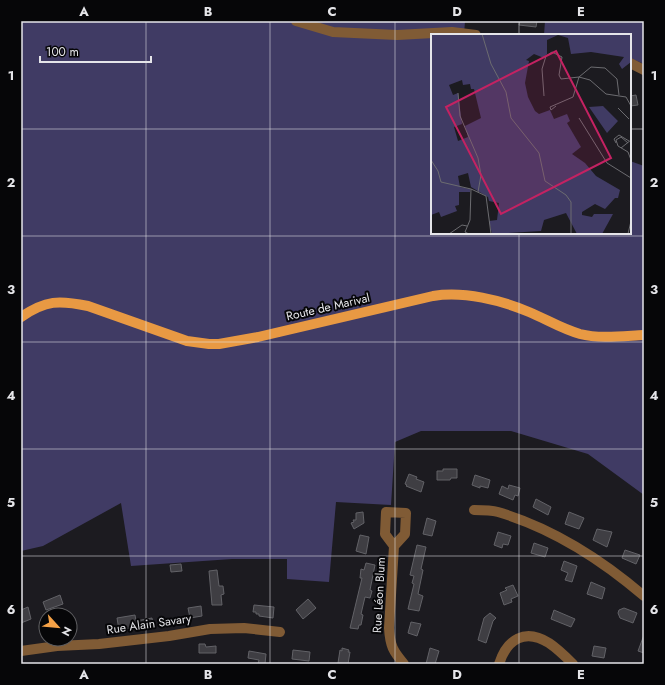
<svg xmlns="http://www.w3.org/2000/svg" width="665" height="685" viewBox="0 0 665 685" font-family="Jost,sans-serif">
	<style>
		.green { fill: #403b64 }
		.building { fill: #3f3e43; stroke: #626267 }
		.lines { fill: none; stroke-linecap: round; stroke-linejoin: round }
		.minor { stroke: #805b35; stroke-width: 10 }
		.major { stroke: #e89943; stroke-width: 10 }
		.grid { fill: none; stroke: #e5e5e9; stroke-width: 1; stroke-opacity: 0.55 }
		.labels { text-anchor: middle; stroke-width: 4; stroke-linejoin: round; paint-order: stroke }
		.street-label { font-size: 12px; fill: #e5e5e9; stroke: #060608 }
		.inset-road { fill: none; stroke: #6c6c70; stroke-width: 1 }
		.view { fill: #c42262; fill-opacity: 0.15; stroke: #c42262; stroke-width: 2 }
		.inset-edge { fill: none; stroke: #e5e5e9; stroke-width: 2 }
		.neatline { fill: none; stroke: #e5e5e9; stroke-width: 1.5 }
		.grid-label { font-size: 13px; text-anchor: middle; font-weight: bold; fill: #e5e5e9 }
	</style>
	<rect width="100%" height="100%" fill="#1c1b20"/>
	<g class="green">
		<polygon points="21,21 465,21 464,35 432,35 432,233 630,233 630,161 644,166 644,495 588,454 511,431 421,431 395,442 391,505 336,502 329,582 287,579 287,559 232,559 131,566 121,503 43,546 21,551"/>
		<polygon points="545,21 644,21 644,64 630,58 630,35 544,35"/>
	</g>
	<g class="building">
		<polygon points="520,21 537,21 536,27 519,25"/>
		<polygon points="636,95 638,105 630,106 630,96"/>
		<polygon points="443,469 457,469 457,478 451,478 450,480 437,480 437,471 443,471"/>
		<polygon points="409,474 417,477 416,479 424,482 421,492 406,486 407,485 405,484"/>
		<polygon points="475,475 490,480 488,488 480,486 480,488 472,485"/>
		<polygon points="509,485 520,488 518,496 515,495 513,500 499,494 502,486 508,489"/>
		<polygon points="536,499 551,507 548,515 533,507"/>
		<polygon points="363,512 364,523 354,529 351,523 354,522 353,520 356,520 356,513"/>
		<polygon points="569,512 584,518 579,529 565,524"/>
		<polygon points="427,518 436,521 432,536 423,534"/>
		<polygon points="597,529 612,532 607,547 593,540"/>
		<polygon points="498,532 511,536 508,545 503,544 502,548 494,545"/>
		<polygon points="360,535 369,537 366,554 356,551"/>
		<polygon points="534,543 548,548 545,557 531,553"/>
		<polygon points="417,545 426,547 421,569 423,570 418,594 423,596 419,611 408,609 414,584 412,583 414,576 410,575"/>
		<polygon points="625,550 640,555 636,564 622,558"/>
		<polygon points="564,561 577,566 572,582 565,580 568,573 561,570"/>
		<polygon points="366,563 375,565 370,590 372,591 370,598 365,597 361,614 363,615 361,625 359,625 358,629 350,628 362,578 360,578 361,569 364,570"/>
		<polygon points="181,564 182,571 171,572 170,565"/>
		<polygon points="217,570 219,586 223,586 224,594 221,595 222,605 212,605 209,571"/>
		<polygon points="591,582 605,588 602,599 587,594"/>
		<polygon points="513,585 518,596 511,599 512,602 504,605 500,593 507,590 505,588"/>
		<polygon points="60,595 63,604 46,610 43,602"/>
		<polygon points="308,599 316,608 303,619 296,610"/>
		<polygon points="254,605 274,607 273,618 259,616 259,614 256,614 256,612 253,612"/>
		<polygon points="201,606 202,616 190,618 188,608"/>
		<polygon points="28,607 31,619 21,623 21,610"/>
		<polygon points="624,608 637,613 633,623 620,618 618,613 619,610"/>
		<polygon points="554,610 575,619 571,627 551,619"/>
		<polygon points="490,613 496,618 493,621 486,643 478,640 484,618"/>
		<polygon points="135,615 136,621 152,618 153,624 119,630 117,618"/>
		<polygon points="411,622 421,624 417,636 408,633"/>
		<polygon points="644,635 644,653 638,651"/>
		<polygon points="199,644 205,644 206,647 216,646 216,653 199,653"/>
		<polygon points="594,646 606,648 604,658 592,656"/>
		<polygon points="342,648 349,650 348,652 350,652 348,664 338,663 340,650 342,651"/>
		<polygon points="430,648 439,651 435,664 426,664"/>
		<polygon points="293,650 310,652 309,661 292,659"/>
		<polygon points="249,651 266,654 265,664 258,664 259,660 248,658"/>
	</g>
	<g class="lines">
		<g class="minor">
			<polyline points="296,21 333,32 397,35 452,32 476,35"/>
			<polyline points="630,63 644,70"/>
			<path d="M474,510C481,510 491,510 498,512C552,528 602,560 644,596"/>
			<path d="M394,546L385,534L386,512L406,513L405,534L394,546L389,628C390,646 393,651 404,664"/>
			<polyline points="21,651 57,646 99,644 169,636 210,629 244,628 280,632"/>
			<path d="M499,664C507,639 525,628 549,643C558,649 566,657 573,664"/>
		</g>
		<path class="major" d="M21,317C46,300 59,300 88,306L187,341L209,344H219L258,337L433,296C464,291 501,300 529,312C546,319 562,329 580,334C600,339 623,336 644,335"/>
	</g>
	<path class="grid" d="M146,21V664M270,21V664M395,21V664M519,21V35M21,129H432M630,129H644M519,233V664M21,236H644M21,342H644M21,449H644M21,556H644"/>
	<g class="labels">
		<g class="street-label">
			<text transform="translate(328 307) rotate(-13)" y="4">Route de Marival</text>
			<text transform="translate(379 595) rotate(-87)" y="4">Rue Léon Blum</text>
			<text transform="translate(149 624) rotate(-8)" y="4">Rue Alain Savary</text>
		</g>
	</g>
	<g transform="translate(431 34)">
		<rect width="200" height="200" fill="#1c1b20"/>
		<path d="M0,0H200V28L191,35L188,30L193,23L160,18L140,20L137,4L127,1L116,6V20L113,24L103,20L95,26L98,27L94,49L97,63L104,77L108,80L119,76L123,85L136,80L139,87L136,89L150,113L141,120L154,129L165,142L189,156L187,164H184L174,175L164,170L151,178V181L161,183L163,180H182L171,200H146L135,179L113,186L110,197L61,200L58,187L66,186L68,169L58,167L57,163L40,153L37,139L27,142L29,153L39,155V158H28V171L24,172L26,177L10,183L8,178L0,181ZM31,46L32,51L39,50L40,55H43L50,84L34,92L37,103L27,107L23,93L31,90L27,59L22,61L18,51ZM172,72L187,87L176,99L158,73Z" fill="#403b64" fill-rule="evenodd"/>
		<path class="inset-road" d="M51,0L60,30L75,58L80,84L108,119L114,147L135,161L140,168V200M27,59L29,82L47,124L50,141L47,158M113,62L111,35L115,22L121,18L131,23L128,41L130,45L148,43L160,33L174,34L186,45L188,61M125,72L120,76L119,73L142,63L148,43L159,46L175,60L195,63L200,72M187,74L198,85M200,74V88M148,84L176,129L200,144M185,109L183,105L188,101L198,107M197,109L190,103L185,106L187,112L197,118L200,126M190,114L200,106M0,126L7,137L10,148L40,155L55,162L60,200M18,200L31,191L36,192M38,200L34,198L39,186L40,155M197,200L200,187"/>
		<path class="view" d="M125,17L180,124L70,180L15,73Z"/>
		<rect width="200" height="200" class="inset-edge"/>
	</g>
	<rect width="665" height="685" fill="none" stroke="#060608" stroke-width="44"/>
	<g transform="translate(58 627) rotate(117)"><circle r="19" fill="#060608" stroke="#5f5f62"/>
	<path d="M0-3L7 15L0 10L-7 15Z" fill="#f6a247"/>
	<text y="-6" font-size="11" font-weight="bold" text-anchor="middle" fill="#e5e5e9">N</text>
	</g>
	<path d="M40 56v6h111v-6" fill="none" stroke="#e5e5e9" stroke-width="2"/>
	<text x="46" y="56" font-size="12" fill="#e5e5e9" stroke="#060608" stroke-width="3" paint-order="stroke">100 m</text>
	<rect x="22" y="22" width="621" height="641" class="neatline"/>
	<g class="grid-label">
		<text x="84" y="16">A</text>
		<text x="208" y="16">B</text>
		<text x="332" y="16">C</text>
		<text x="457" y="16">D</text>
		<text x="581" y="16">E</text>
		<text x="11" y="80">1</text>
		<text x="654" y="80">1</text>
		<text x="11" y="187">2</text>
		<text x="654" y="187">2</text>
		<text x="11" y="294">3</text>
		<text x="654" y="294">3</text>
		<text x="11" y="400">4</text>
		<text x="654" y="400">4</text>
		<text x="11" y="507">5</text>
		<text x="654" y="507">5</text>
		<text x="11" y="614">6</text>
		<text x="654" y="614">6</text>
		<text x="84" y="679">A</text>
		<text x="208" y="679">B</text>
		<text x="332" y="679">C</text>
		<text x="457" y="679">D</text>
		<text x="581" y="679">E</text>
	</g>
</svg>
